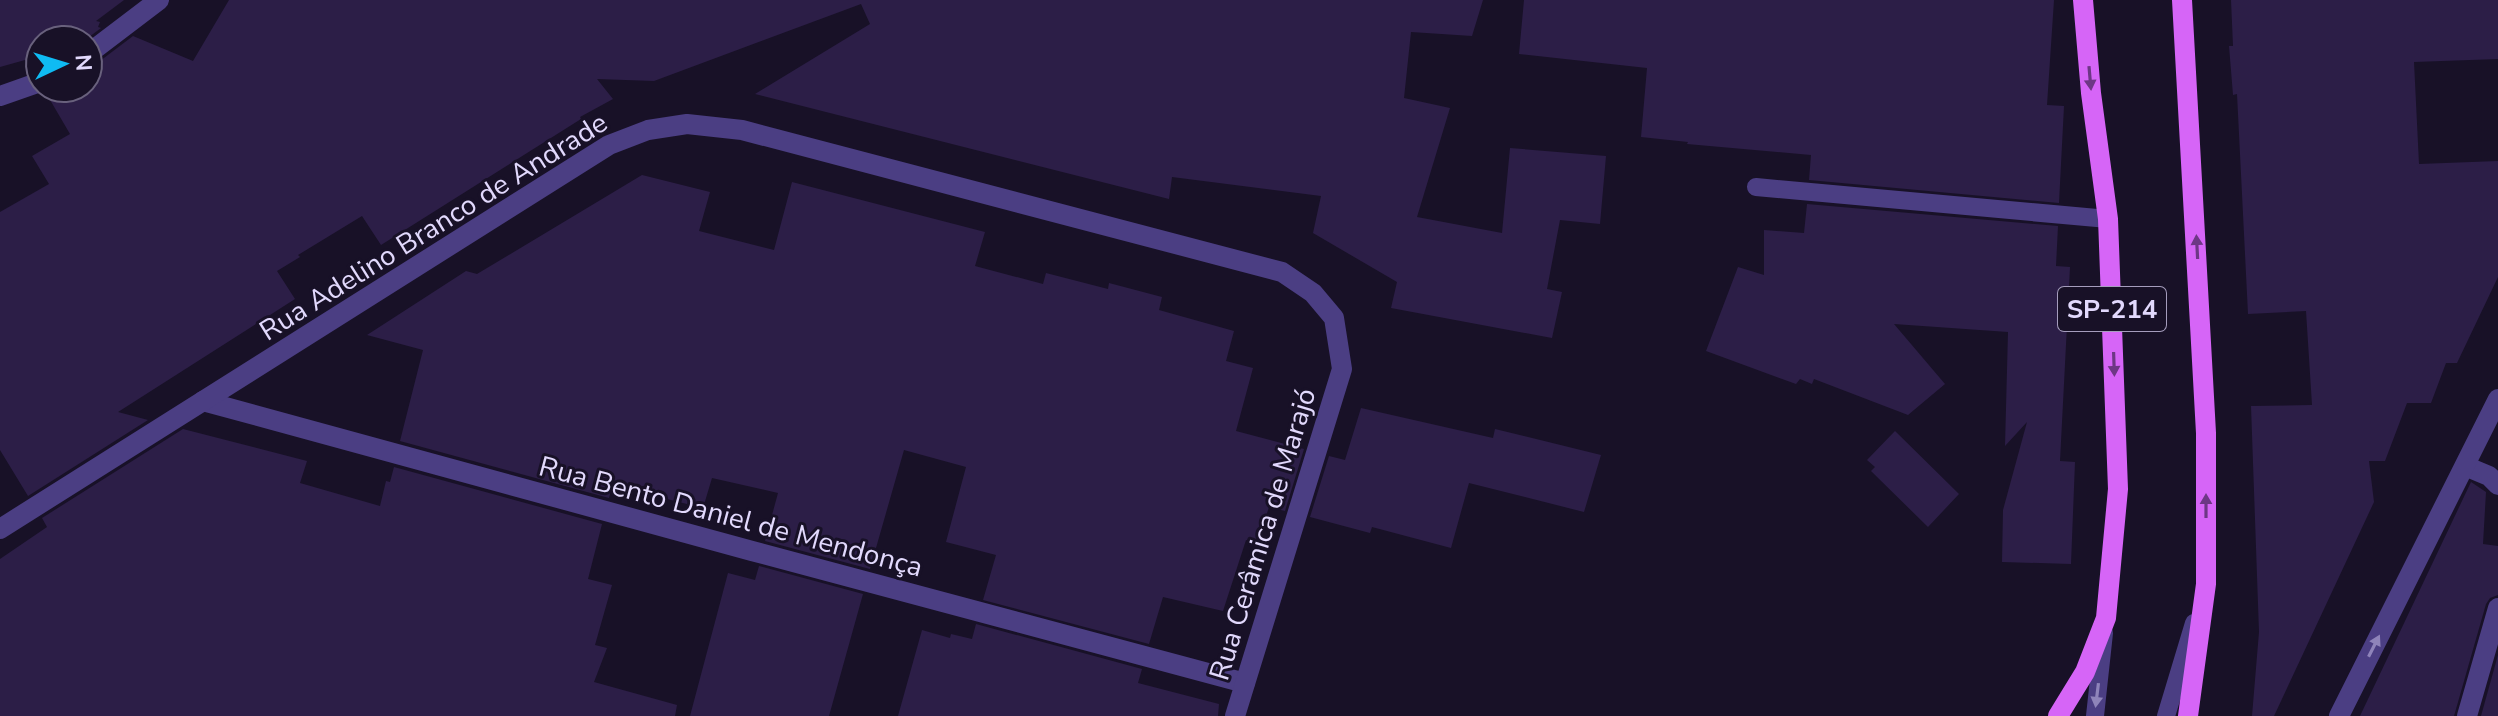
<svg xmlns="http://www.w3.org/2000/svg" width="2498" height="716" viewBox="0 0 2498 716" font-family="'Nunito Sans',sans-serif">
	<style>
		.building { fill: #2c1e47 }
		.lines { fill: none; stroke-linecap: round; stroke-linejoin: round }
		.lane { stroke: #4b3e83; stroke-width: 18 }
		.street { stroke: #4b3e83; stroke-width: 20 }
		.primary { stroke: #d665f7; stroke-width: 20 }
		.oneway { fill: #6d3785 }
		.oneway2 { fill: #8f84ba }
		.labels { text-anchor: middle; stroke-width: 6; stroke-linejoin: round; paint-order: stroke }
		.shield { fill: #181127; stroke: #a59dbd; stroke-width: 2 }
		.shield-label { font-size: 26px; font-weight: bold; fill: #e2d9fd }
		.street-label { font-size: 28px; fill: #e2d9fd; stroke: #181127 }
	</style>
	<rect width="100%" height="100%" fill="#181127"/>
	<g class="building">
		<polygon points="0,0 124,0 96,21 100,22 98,27 101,28 85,40 40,40 40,69 32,71 25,60 0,67"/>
		<polygon points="229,0 1483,0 1472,36 1411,32 1404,98 1450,108 1417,217 1502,233 1510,148 1606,156 1600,224 1560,220 1547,289 1562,292 1552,338 1391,308 1397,282 1313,233 1321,196 1172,177 1169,199 755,94 870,24 861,4 654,81 597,79 613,99 580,117 581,119 381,245 362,216 298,255 300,257 277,271 295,299 118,412 148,420 28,496 0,450 0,212 49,184 32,156 70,134 46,93 51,88 88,88 88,67 96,64 133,36 193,61"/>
		<polygon points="1524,0 2054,0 2047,105 2064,106 2059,203 1809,180 1811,155 1687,144 1688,142 1641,137 1647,68 1519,54"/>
		<polygon points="2231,0 2498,0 2498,59 2414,62 2419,164 2498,161 2498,277 2457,363 2446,363 2431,403 2407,403 2385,461 2369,461 2374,502 2274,716 2252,716 2259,632 2251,406 2312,405 2306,311 2248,314 2237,94 2233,95 2229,46 2233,46"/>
		<polygon points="642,175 710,192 699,231 774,250 792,182 985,232 975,266 1043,284 1046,273 1108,289 1109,283 1162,297 1159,310 1234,331 1226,361 1253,368 1236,431 1304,449 1285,511 1269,507 1257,544 1246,540 1223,611 1163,597 1149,644 983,600 996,555 946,542 966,467 904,450 870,569 765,541 778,493 712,478 703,508 639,492 613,482 609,498 400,441 423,350 367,335 466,271 477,274"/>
		<polygon points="1807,204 2058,226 2056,266 2070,267 2060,461 2075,462 2071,564 2002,562 2003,510 2027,422 2005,446 2008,332 1894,324 1945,384 1908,415 1814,379 1812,384 1800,379 1796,384 1706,351 1738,267 1764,275 1764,230 1804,233"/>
		<polygon points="1361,408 1493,438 1495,429 1601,455 1584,512 1469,483 1451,548 1372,527 1370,533 1310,517 1329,456 1345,460"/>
		<polygon points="183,429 307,461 300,483 380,506 386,481 390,482 394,467 602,524 588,579 612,585 595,645 607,648 594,682 677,705 675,716 0,716 0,559 47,527 42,518"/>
		<polygon points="1895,431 1959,494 1928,527 1871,471 1875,467 1867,460"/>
		<polygon points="2471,482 2486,492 2483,544 2498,546 2498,595 2490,598 2486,604 2454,716 2360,716"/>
		<polygon points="759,566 863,594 829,716 690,716 728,573 755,580"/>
		<polygon points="976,624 1142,669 1138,683 1219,704 1218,716 898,716 922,630 950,638 951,634 972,639"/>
		<polygon points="2498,655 2498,716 2481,716"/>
	</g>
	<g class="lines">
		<g class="lane">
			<polyline points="1756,187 2108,219"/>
			<polyline points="2095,716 2104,633"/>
			<polyline points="2166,716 2194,623"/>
		</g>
		<g class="street">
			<polyline points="88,54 159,0"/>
			<polyline points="0,96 40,82"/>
			<polyline points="203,401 752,551 1245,683"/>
			<polyline points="2465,466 2489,476 2498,485"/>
			<polyline points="0,529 609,145 648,130 687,124 742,130 1282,272 1313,293 1334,318 1342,369 1235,716"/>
			<polyline points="2339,716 2498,399"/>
			<polyline points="2467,716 2498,608"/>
		</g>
		<g class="primary">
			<polyline points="2182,0 2206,433 2206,584 2188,716"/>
			<polyline points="2058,716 2085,672 2106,618 2118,489 2108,219 2091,93 2083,0"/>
		</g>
	</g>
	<defs><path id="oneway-solid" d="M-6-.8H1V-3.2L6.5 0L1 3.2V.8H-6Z" transform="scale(2)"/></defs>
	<g class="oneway">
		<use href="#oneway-solid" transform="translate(2090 78) rotate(85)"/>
		<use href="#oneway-solid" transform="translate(2197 247) rotate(-93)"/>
		<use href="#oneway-solid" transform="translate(2114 364) rotate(88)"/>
		<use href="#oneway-solid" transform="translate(2206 506) rotate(-90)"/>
	</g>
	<g class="oneway2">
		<use href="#oneway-solid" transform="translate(2374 646) rotate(-63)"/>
		<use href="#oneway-solid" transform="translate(2097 695) rotate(97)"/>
	</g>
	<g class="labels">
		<rect class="shield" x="2058" y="287" width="108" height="44" rx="6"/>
		<g class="shield-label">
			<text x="2112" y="318">SP-214</text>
		</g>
		<g class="street-label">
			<text transform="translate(433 226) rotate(-32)" y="10">Rua Adelino Branco de Andrade</text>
			<text transform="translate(731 516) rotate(15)" y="10">Rua Bento Daniel de Mendonça</text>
			<text transform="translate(1262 534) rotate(-73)" y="10">Rua Cerâmica de Marajó</text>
		</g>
	</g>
	<g transform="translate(64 64) rotate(86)"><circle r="38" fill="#181127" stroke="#69617d" stroke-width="2"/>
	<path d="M0-6L14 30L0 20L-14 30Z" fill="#0fbbf3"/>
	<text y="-12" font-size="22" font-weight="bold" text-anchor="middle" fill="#e2d9fd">N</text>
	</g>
</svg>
